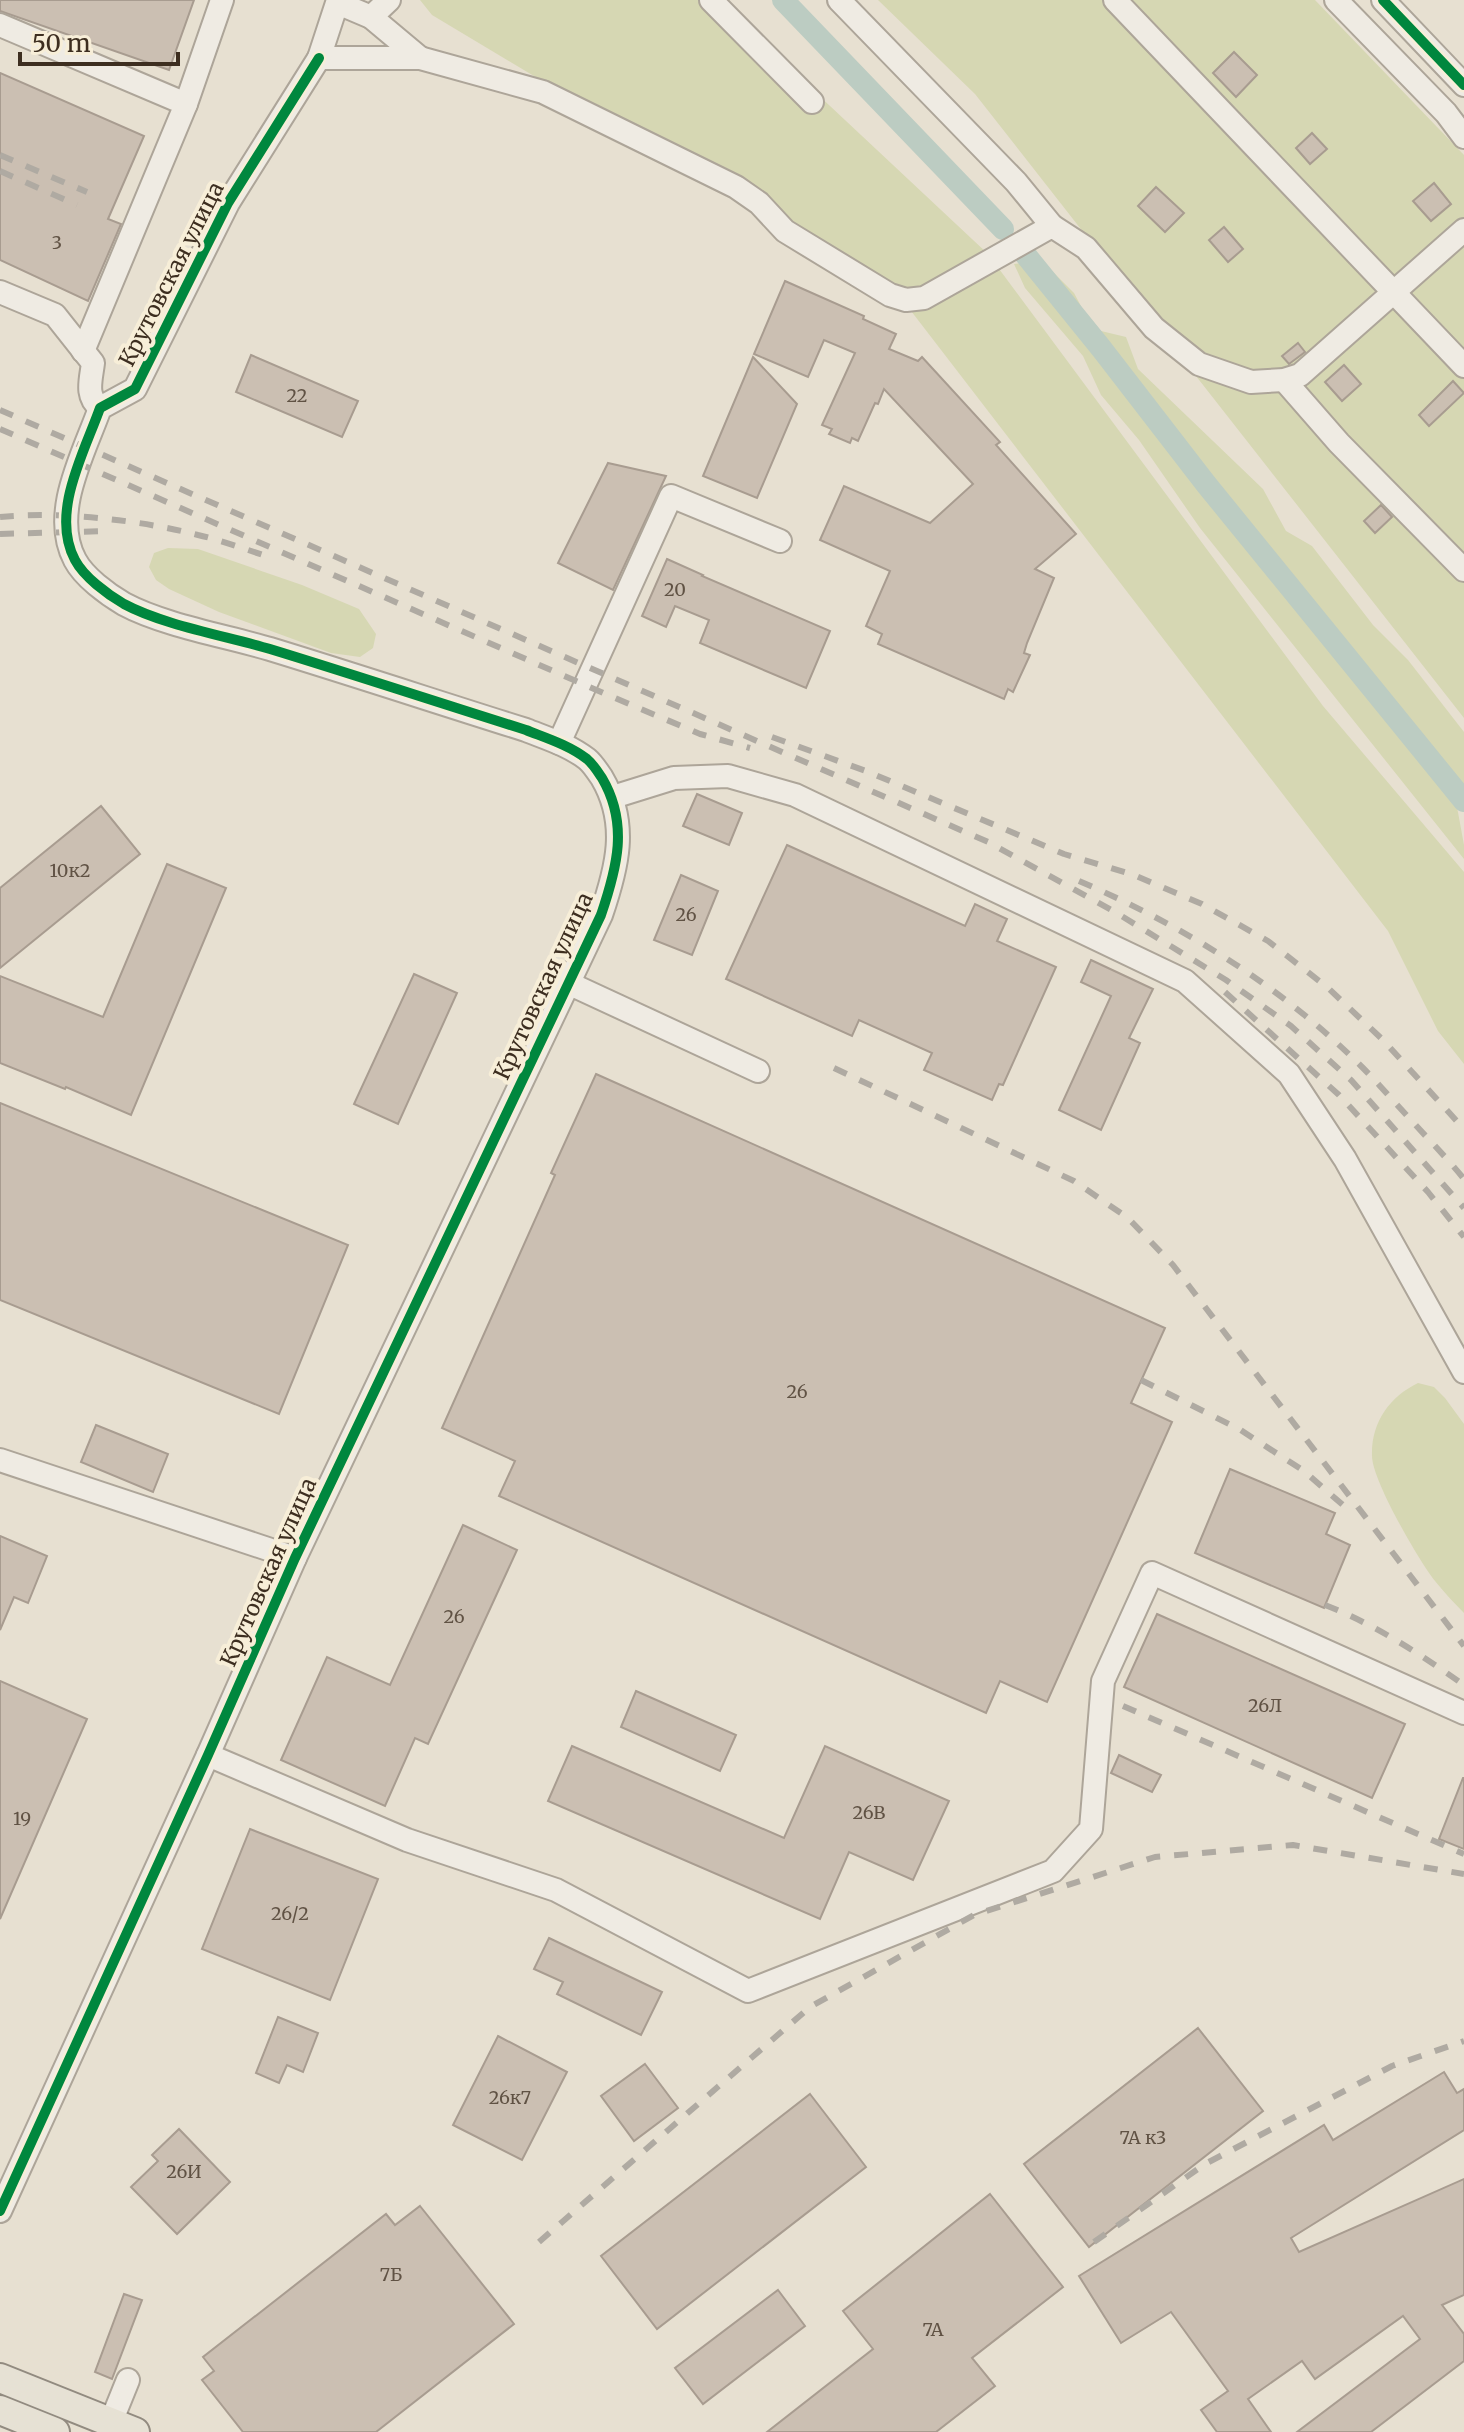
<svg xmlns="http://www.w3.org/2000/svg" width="1464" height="2432" viewBox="0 0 1464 2432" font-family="Merriweather,serif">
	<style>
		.green { fill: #d6d7b3 }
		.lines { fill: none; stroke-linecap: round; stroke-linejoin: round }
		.canal { stroke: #bcccc2; stroke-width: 22 }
		.building { fill: #cbbfb2; stroke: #a89c90; stroke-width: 2 }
		.minor-casing { stroke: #ada599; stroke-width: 26 }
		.major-casing { stroke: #928b80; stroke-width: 32 }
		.minor { stroke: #efebe3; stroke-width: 22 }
		.major { stroke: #e6e1d4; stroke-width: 28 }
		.rail { stroke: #afaaa2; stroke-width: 6; stroke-dasharray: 14 14; stroke-linecap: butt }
		.cycleway-casing { stroke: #f7eed8; stroke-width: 15 }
		.cycleway { stroke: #00873e; stroke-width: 10 }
		.labels { text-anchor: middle; stroke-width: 8; stroke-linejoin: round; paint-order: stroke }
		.number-label { font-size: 18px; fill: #605244 }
		.street-label { font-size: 22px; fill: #3d2e20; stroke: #f7eed8 }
	</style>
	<rect width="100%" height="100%" fill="#e7e0d1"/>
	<g class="green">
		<polygon points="420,0 717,0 988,254 1323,706 1464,872 1464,1064 1438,1031 1388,931 898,294 432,15"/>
		<polygon points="878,0 1315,0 1464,155 1464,718 975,94"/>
		<polygon points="1030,262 1050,269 1074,293 1082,308 1101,331 1126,337 1138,369 1263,489 1286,531 1312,546 1373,625 1408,660 1464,732 1464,797 1455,796 1464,845 1464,859 1200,528 1139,440 1101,395 1083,356 1025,288 1014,264"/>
		<polygon points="168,548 198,549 302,585 359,609 376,634 373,648 360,657 331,653 219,612 169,589 156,580 149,567 154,553"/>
		<path d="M1418,1383L1434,1387L1445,1398L1464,1424V1613C1454,1603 1444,1592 1435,1581C1419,1561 1372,1480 1372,1456C1371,1423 1389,1397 1418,1383Z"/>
	</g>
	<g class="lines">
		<g class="canal">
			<polyline points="783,0 1003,229"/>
			<polyline points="1024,253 1101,348 1206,484 1464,801"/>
		</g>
	</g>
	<g class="building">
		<polygon points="0,0 194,0 169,70 0,11"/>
		<polygon points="1234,52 1257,75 1236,97 1213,73"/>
		<polygon points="0,73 144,136 108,219 121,224 88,301 0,260"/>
		<polygon points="1312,133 1327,149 1310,164 1296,148"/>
		<polygon points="1434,183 1451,204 1431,221 1413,201"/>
		<polygon points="1156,187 1184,213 1165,232 1138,206"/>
		<polygon points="1224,227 1243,249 1228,262 1209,240"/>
		<polygon points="785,281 864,316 863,319 896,334 889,349 918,361 922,357 1000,442 996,445 1076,534 1035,569 1054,578 1027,643 1024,653 1030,655 1013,692 1008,689 1004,699 878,644 882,634 866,626 890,571 820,540 844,486 930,523 973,484 884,389 878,404 875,403 858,441 852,438 850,443 829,434 832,429 822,425 855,353 824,340 808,377 754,354"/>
		<polygon points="1298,343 1305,352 1289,364 1282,356"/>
		<polygon points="251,355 358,401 342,437 236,392"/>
		<polygon points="753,357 797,404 757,498 703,476"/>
		<polygon points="1344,365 1361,384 1342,401 1325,382"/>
		<polygon points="1453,381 1464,393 1429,426 1419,415"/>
		<polygon points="608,463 666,476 613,590 558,563"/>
		<polygon points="1381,505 1392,517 1375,533 1364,521"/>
		<polygon points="667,559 703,575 702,576 830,631 806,688 700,643 709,620 675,606 666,627 642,616"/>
		<polygon points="697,794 742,813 729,845 683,826"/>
		<polygon points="101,806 140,854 0,968 0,888"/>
		<polygon points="787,845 965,926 975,904 1007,919 997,941 1056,967 1003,1085 999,1084 992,1100 924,1070 932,1053 859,1020 852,1036 726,979"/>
		<polygon points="167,864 226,888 131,1115 66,1087 65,1089 0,1063 0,976 103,1017"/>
		<polygon points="681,875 718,891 692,955 654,940"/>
		<polygon points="1091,960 1153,989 1129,1038 1140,1043 1101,1130 1059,1110 1111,996 1081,982"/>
		<polygon points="414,974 457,993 398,1124 354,1104"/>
		<polygon points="596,1074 1165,1328 1131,1403 1172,1422 1047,1702 1000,1681 986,1713 499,1496 515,1461 442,1428 555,1175 551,1173"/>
		<polygon points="0,1103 348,1245 279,1414 0,1300"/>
		<polygon points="96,1425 168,1454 153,1492 81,1462"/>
		<polygon points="1230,1469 1335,1513 1326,1534 1350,1545 1324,1608 1195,1553"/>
		<polygon points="463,1525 517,1550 428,1744 415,1738 385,1806 281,1760 327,1657 390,1685"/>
		<polygon points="0,1536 47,1556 28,1603 14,1597 0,1630"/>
		<polygon points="1157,1614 1405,1724 1372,1798 1124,1687"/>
		<polygon points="0,1681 87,1719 0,1919"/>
		<polygon points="636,1691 736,1735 720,1771 621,1727"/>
		<polygon points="572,1746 784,1838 825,1746 949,1801 913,1880 849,1852 820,1919 548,1801"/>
		<polygon points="1119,1755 1161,1775 1152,1792 1111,1773"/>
		<polygon points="1463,1778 1464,1778 1464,1849 1439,1839"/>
		<polygon points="250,1829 378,1879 330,2000 202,1949"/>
		<polygon points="549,1938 662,1992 641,2035 557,1994 563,1982 534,1969"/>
		<polygon points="278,2017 318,2033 303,2072 287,2065 279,2083 256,2073"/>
		<polygon points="1198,2028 1263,2111 1089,2247 1024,2164"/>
		<polygon points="498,2036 567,2072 522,2160 453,2125"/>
		<polygon points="645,2064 678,2108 634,2141 601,2096"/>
		<polygon points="1444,2072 1457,2093 1464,2089 1464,2130 1291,2238 1299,2252 1464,2179 1464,2295 1442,2305 1464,2334 1464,2361 1371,2432 1297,2432 1420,2339 1403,2316 1315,2379 1302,2361 1248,2399 1271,2432 1217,2432 1201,2410 1228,2391 1171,2312 1121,2343 1079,2276 1324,2125 1333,2140"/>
		<polygon points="810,2094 866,2167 657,2329 601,2256"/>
		<polygon points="179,2129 230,2182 177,2234 131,2187 158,2161 152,2155"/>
		<polygon points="990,2194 1063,2287 972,2358 995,2386 936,2432 767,2432 873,2349 843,2311"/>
		<polygon points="420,2206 514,2324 376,2432 243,2432 202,2380 214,2371 203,2357 386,2214 395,2225"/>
		<polygon points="778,2290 805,2326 703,2404 675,2368"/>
		<polygon points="124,2294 142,2300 112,2379 95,2372"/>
	</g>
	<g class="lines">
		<defs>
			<g id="minor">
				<polyline points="711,0 812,102"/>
				<polyline points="839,0 1016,182 1052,226"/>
				<polyline points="1115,0 1464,366"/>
				<polyline points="1336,0 1446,113 1464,137"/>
				<polyline points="1383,0 1464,85"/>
				<polyline points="338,3 371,17 420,58"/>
				<polyline points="371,17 389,0"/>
				<polyline points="0,25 186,104 83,351"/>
				<polyline points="319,58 420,58 543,92 736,187 759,203 785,231 890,295 906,300 924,298 1052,226 1086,248 1154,328 1199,364 1251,382 1284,380 1300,375 1464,230"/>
				<polyline points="186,104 222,0"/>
				<path d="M0,292L55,315L93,363C91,380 85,396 100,408"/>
				<polyline points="1284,380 1339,443 1464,570"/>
				<polyline points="559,743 671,496 780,541"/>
				<polyline points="613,797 674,778 728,776 795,795 1185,981 1289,1074 1345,1159 1464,1372"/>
				<polyline points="568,983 758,1071"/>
				<polyline points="0,1460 295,1558"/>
				<polyline points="208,1755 407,1840 556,1890 748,1991 1053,1871 1091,1829 1103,1681 1152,1573 1464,1713"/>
				<path d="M0,2211L208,1755L295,1558L601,915C617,868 629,824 602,778C598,772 593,764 587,759C569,745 546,738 526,730C440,703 355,675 270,649C226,636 163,625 124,604C107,594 84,577 75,560C50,513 84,453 100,408L135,389L228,203L319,58L338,0"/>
				<polyline points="111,2422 128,2380"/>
			</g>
			<g id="major">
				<polyline points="0,2378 135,2432"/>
				<polyline points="0,2410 55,2432"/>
			</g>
		</defs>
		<use href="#minor" class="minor-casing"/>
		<use href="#major" class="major-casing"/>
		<use href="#minor" class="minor"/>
		<use href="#major" class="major"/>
		<g class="rail">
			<polyline points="0,155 87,192"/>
			<polyline points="0,171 77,205"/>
			<polyline points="0,410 988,842 1115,912 1226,980 1291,1026 1351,1080 1464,1208"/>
			<polyline points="0,429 608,695 700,734 750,748"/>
			<path d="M0,517C60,511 140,520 198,535C220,540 242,548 263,555"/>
			<polyline points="0,534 111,531"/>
			<polyline points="772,737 866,771 1064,854 1134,875 1202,904 1268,941 1327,987 1383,1040 1464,1129"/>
			<path d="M1079,881C1184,926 1281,986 1362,1067C1379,1084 1395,1103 1411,1120C1429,1140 1448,1159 1464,1179"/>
			<polyline points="1225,992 1339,1095 1428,1192 1464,1237"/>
			<polyline points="834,1068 1074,1181 1128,1218 1173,1265 1464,1646"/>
			<polyline points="1141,1380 1239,1429 1304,1471 1352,1513"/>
			<path d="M1325,1605C1376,1625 1420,1654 1464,1685"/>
			<polyline points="1123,1706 1464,1854"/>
			<polyline points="539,2242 810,2007 974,1915 1155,1857 1293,1845 1464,1874"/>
			<polyline points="1094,2242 1205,2164 1392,2066 1464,2041"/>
		</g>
		<defs>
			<g id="cycleway">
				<polyline points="1383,0 1464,85"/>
				<path d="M0,2211L208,1755L295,1558L601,915C617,868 629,824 602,778C598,772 593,764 587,759C569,745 546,738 526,730C440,703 355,675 270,649C226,636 163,625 124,604C107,594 84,577 75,560C50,513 84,453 100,408L135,389L228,203L319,58"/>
			</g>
		</defs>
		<use href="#cycleway" class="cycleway-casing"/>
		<use href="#cycleway" class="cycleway"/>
	</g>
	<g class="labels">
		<g class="number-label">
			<text x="57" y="249">3</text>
			<text x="297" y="402">22</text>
			<text x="675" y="596">20</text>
			<text x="70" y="877">10к2</text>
			<text x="686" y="921">26</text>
			<text x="797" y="1398">26</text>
			<text x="454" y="1623">26</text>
			<text x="1265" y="1712">26Л</text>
			<text x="869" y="1819">26В</text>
			<text x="22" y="1825">19</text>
			<text x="290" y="1920">26/2</text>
			<text x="510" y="2104">26к7</text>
			<text x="1143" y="2144">7А к3</text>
			<text x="184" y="2178">26И</text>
			<text x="391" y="2281">7Б</text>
			<text x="933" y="2336">7А</text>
		</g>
		<g class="street-label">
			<text transform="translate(171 274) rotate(-63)" y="8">Крутовская улица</text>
			<text transform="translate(543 986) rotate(-65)" y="8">Крутовская улица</text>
			<text transform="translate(268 1572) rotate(-66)" y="8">Крутовская улица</text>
		</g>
	</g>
	<path d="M20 52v12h158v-12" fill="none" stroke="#3d2e20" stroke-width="4"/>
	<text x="32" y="52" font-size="24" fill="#3d2e20" stroke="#f7eed8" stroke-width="6" paint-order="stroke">50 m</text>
</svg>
